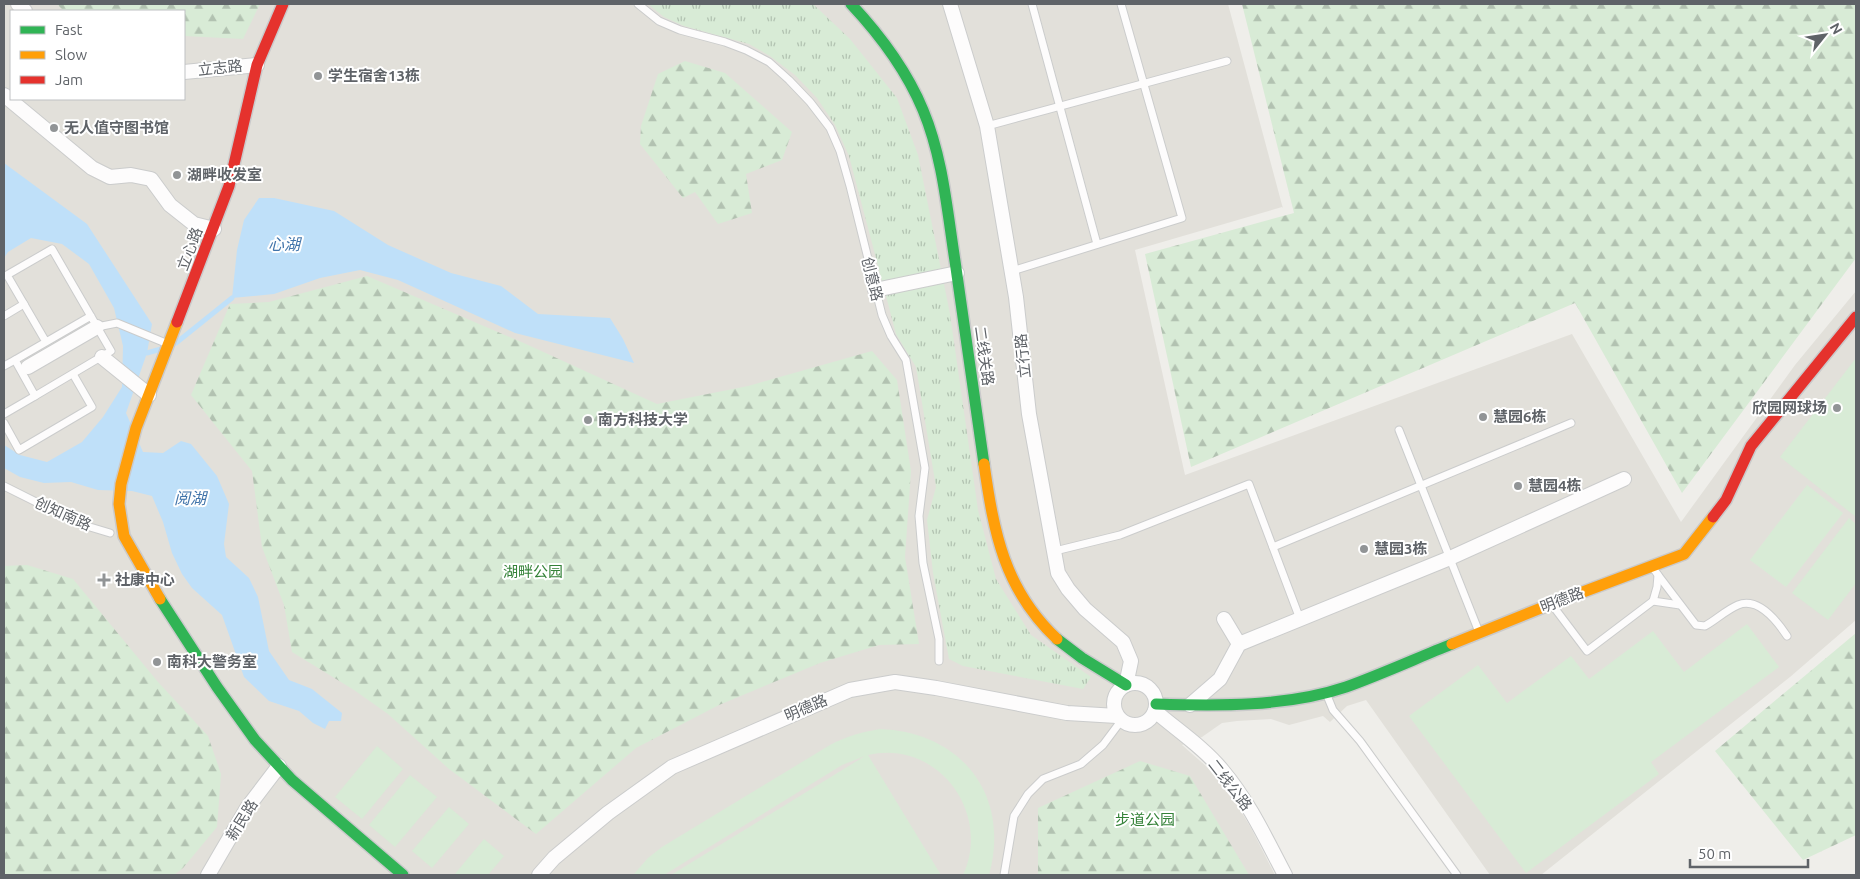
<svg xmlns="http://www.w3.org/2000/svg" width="1860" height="879" viewBox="0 0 1860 879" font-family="Ubuntu,'Noto Sans SC',sans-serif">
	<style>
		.education { fill: #e2e0da; fill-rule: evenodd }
		.grass { fill: url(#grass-tufts) }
		.forest { fill: url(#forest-firs) }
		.garden { fill: #d8ebd6 }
		.water { fill: #bfe0f9 }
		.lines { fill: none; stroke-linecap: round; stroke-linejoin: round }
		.stream { stroke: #bfe0f9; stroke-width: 5 }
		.lane-casing { stroke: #cbcccc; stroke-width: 9 }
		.street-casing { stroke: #cbcccc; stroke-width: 16 }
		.fast-casing { stroke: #cacacb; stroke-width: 14 }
		.slow-casing { stroke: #cacacb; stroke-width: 14 }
		.jam-casing { stroke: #cacacb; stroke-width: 14 }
		.lane { stroke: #fdfcfc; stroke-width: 7 }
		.street { stroke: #fdfcfc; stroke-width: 14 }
		.fast { stroke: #30b455; stroke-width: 11 }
		.slow { stroke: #ff9f0a; stroke-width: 11 }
		.jam { stroke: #e5322d; stroke-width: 11 }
		.poi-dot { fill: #919496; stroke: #fff; stroke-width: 2 }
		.labels { text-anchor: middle; stroke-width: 4; stroke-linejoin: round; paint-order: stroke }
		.street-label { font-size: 15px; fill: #5f6368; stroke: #fff }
		.poi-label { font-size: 15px; font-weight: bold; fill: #5f6368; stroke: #fff; text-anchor: start }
		.park-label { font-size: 15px; fill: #348238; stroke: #fff }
		.water-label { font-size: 16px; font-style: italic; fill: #4174aa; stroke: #fff }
	</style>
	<defs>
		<pattern id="grass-tufts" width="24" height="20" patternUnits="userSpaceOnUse" patternTransform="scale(1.25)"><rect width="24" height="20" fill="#d8ebd6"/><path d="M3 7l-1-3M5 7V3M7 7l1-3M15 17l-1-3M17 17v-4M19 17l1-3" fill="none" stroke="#b2c2b1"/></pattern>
		<pattern id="forest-firs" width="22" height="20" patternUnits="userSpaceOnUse" patternTransform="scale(1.25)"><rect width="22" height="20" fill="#d8ebd6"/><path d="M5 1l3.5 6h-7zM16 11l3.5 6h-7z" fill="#b2c2b1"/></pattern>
	</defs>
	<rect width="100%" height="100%" fill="#efeeea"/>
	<path class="education" d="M4,4H1228L1282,205L1283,208L1282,207L1135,250L1185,475L1572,334L1681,522L1795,365L1856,291V620L1790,677L1541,875H1490L1366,700L1347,706L1330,722L1323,716L1289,725L1271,719L1237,721L1222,723L1202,737L1182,745L1207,767L1230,793L1251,828L1275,875H4ZM11,11H184V99H11Z"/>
	<polygon class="grass" points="648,4 813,4 850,39 897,98 918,155 950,314 978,510 996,579 1031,635 1091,677 1083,689 963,666 949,659 933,573 927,520 936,487 916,367 896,334 849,156 835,125 817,98 795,75 770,56 749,44 684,26 664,17"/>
	<g class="forest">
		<polygon points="57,4 260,4 243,39 184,36 184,11 64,11"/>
		<polygon points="1242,4 1856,4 1856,258 1682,493 1575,303 1191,467 1145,254 1294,213"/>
		<polygon points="685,61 725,73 792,132 782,160 746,174 752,213 718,224 695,192 683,198 640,144 641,126 658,74"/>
		<polygon points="367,276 526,344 657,404 748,386 872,351 897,380 911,471 905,557 919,644 879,645 820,663 719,705 636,748 536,834 449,769 388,714 354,690 292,652 284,605 262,547 252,471 191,395 230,304 269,302"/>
		<polygon points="27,565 73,579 158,682 208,736 221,774 217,827 183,868 174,875 4,875 4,566"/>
		<polygon points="1856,633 1856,835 1803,860 1715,751"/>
		<polygon points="1140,761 1190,776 1249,875 1038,875 1038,808"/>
	</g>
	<g class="garden">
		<polygon points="1856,358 1856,517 1780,457"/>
		<polygon points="1807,485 1843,513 1786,587 1750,560"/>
		<polygon points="1849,518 1856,524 1856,583 1828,620 1792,593"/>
		<polygon points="1747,624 1779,667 1651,762 1659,774 1526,873 1409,716 1478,665 1507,703 1571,656 1589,679 1653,631 1684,672"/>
		<path d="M880,729C962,732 1011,796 989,875H963C992,812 937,739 868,755L941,875H671L865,756L842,765L664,875H633L648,858L662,847L830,745C847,736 862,732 880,729Z"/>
		<polygon points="377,746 403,769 362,819 335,797"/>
		<polygon points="410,775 437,797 395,847 369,825"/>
		<polygon points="449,807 469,824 432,868 412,851"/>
		<polygon points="484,839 504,856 488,875 454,875"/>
	</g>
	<g class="water">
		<polygon points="4,163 87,224 152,324 147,353 126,413 143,452 163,453 181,441 191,444 217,476 229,504 224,544 226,557 249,578 258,597 269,651 289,680 312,689 342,713 341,721 329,721 325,729 313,723 299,711 269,701 244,677 222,615 192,588 182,574 172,553 163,522 152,496 132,491 98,490 71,482 44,483 20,477 4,468 4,445 20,455 47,462 82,442 103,417 122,387 123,346 114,308 89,264 62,244 31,238 8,252 4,258"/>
		<polygon points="259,198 274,198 334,211 388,245 451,273 501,286 538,314 610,318 623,339 634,363 515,333 398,280 360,270 320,278 274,294 232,298 237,250 244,220"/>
	</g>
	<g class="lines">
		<g class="stream">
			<polyline points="176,343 232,298"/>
			<polyline points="147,353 161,349"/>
		</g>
		<defs>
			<g id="lane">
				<polyline points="638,4 659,21 680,30 725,42 746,50 769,62 789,80 810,102 830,128 840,151 850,186 882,315 891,336 906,360 925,468 919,516 923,563 939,639 939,661"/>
				<polyline points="1032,4 1097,244"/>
				<polyline points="987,126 1227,61"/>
				<polyline points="1012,271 1182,218 1121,4"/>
				<polyline points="4,316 24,304"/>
				<polyline points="97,327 117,323 168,344"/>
				<polyline points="46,342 7,275 52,249 111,351 35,396 15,360 91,316"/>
				<polyline points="4,366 15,360"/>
				<polyline points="4,414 35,396"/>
				<polyline points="4,423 19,450 92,407 73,374"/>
				<polyline points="1399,430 1479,632"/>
				<polyline points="4,486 80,524 110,533"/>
				<polyline points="1273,547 1571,423"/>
				<polyline points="1055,551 1120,535 1249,484 1300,619"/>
				<path d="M1658,575L1696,625L1705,626C1716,620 1726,610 1738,605C1758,597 1777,621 1787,636"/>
				<polyline points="1653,601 1680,605"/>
				<polyline points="1553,606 1587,651 1653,601 1657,587 1658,575 1653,568"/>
				<polyline points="1326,693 1333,710 1360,741 1457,875"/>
				<polyline points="1004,875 1014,816 1028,794 1043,779 1081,764 1103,745 1121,721"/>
			</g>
			<g id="street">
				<polyline points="18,4 25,11"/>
				<polyline points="950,4 987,126 1016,297 1029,414 1058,573 1068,589 1085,609 1123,642 1131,661 1126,685"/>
				<polyline points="184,72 257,65"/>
				<polyline points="4,95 92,168 110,177 131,175 151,179 170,205 194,224 214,229"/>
				<polyline points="875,290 957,273"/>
				<polyline points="102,357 149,395"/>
				<polyline points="28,367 97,327"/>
				<polyline points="1224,619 1239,644"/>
				<circle cx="1135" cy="704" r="21"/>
				<polyline points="1190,705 1220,679 1239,644 1450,558 1624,479"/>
				<path d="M1155,711C1177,730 1203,747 1222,770C1249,802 1266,839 1285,875"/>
				<polyline points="208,875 247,808 279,766"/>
				<polyline points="539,875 554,858 608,813 672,767 850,690 895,682 936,688 1067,713 1117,716"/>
			</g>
			<g id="fast">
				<path d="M851,4C881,36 906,69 923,110C943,158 947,210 955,261C965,329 974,396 984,464"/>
				<polyline points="160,599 217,687 255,740 292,780 403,875"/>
				<polyline points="1057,639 1082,658 1126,685"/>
				<path d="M1156,704C1217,706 1287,707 1346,687C1382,674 1417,658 1452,644"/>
			</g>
			<g id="slow">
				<path d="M984,464C994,533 1004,589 1057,639"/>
				<polyline points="160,599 124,536 119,504 121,484 136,428 177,322"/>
				<polyline points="1452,644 1551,604 1684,554 1713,517"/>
			</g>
			<g id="jam">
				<polyline points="177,322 229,186 257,65 283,4"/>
				<polyline points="1713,517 1726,500 1751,446 1856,317"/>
			</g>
		</defs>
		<use href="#lane" class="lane-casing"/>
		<use href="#street" class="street-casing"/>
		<use href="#fast" class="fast-casing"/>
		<use href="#slow" class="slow-casing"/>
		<use href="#jam" class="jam-casing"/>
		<use href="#lane" class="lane"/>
		<use href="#street" class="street"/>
		<use href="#fast" class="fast"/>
		<use href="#slow" class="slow"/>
		<use href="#jam" class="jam"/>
	</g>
	<g class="poi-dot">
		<circle cx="318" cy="76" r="5"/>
		<circle cx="54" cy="128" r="5"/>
		<circle cx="177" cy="175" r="5"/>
		<circle cx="1837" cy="408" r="5"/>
		<circle cx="1483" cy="417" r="5"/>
		<circle cx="588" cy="420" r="5"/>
		<circle cx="1518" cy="486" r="5"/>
		<circle cx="1364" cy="549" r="5"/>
		<path d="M101.5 572.5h5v5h5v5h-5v5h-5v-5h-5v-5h5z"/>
		<circle cx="157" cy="662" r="5"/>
	</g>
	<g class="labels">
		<g class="street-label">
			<text transform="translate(220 68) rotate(-6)" y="5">立志路</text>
			<text transform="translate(190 249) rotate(-69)" y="5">立心路</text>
			<text transform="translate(872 279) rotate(76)" y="5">创意路</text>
			<text transform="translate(984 356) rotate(82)" y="5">二线关路</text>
			<text transform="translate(1023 356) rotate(-96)" y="5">立行路</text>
			<text transform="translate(63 514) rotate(24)" y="5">创知南路</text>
			<text transform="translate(1562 600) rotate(-21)" y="5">明德路</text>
			<text transform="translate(806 708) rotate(-23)" y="5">明德路</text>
			<text transform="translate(1230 785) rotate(52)" y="5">二线公路</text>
			<text transform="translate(242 820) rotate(-58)" y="5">新民路</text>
		</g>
		<g class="poi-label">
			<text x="328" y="81">学生宿舍13栋</text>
			<text x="64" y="133">无人值守图书馆</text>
			<text x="187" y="180">湖畔收发室</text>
			<text x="1827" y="413" text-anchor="end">欣园网球场</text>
			<text x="1493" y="422">慧园6栋</text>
			<text x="598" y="425">南方科技大学</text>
			<text x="1528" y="491">慧园4栋</text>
			<text x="1374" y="554">慧园3栋</text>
			<text x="115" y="585">社康中心</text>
			<text x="167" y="667">南科大警务室</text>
		</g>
		<g class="park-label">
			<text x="533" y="577">湖畔公园</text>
			<text x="1145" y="825">步道公园</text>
		</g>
		<g class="water-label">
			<text x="284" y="250">心湖</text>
			<text x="190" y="504">阅湖</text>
		</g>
	</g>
	<rect width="1860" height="879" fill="none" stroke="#5f6368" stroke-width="10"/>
	<rect x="10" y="10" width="175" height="90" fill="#ffffff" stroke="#bfc1c3"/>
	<rect x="20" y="26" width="25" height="8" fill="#30b455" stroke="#bfc1c3"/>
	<text x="55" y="35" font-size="15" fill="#5f6368">Fast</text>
	<rect x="20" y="51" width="25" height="8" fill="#ff9f0a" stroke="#bfc1c3"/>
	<text x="55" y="60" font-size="15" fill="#5f6368">Slow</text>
	<rect x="20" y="76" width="25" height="8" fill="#e5322d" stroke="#bfc1c3"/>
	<text x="55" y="85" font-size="15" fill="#5f6368">Jam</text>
	<g transform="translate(1825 35) rotate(60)" stroke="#ffffff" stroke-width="4" paint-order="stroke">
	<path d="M0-4L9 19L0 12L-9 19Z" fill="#5f6368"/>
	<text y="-8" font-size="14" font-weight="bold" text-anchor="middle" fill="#5f6368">N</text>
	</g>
	<path d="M1690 859v8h118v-8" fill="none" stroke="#5f6368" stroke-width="2.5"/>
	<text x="1698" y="859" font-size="15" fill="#5f6368" stroke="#ffffff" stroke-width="4" paint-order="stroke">50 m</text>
</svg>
